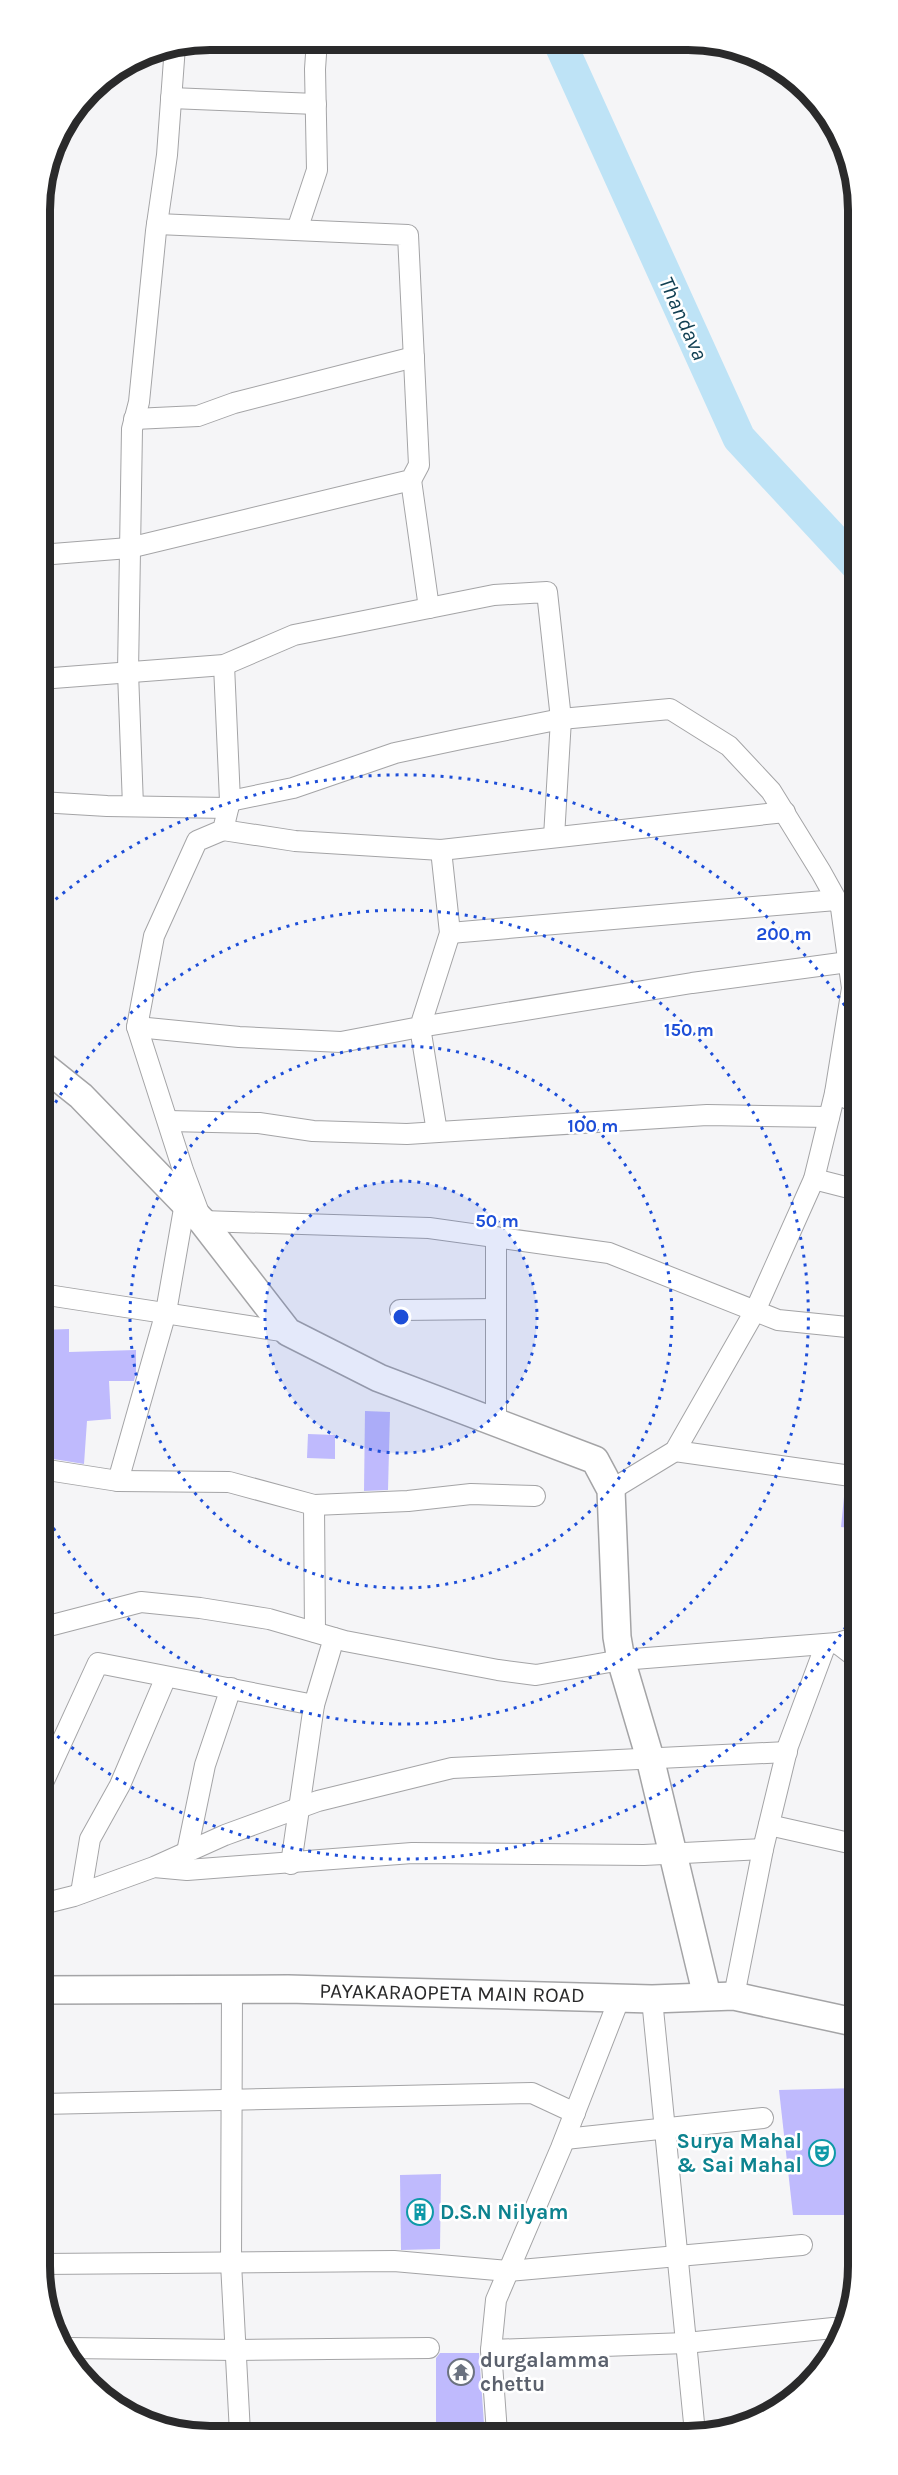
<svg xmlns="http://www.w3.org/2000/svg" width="898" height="2475" viewBox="0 0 898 2475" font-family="Karla,sans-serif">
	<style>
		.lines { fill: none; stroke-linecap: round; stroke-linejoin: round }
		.river { stroke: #bee3f6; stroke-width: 33 }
		.building { fill: #bfbafd }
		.street-casing { stroke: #a4a4a6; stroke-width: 22 }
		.secondary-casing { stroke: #a4a4a6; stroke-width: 30 }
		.street { stroke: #fff; stroke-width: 20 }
		.secondary { stroke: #fff; stroke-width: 27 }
		.ring { fill: none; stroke: #1d4ed8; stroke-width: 3; stroke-dasharray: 3 6 }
		.labels { text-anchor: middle; stroke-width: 5; stroke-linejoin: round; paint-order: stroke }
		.street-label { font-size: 21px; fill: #2a2a2b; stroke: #fff }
		.culture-label { font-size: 21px; font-weight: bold; fill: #0d838f; stroke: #fff; text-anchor: end }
		.worship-label { font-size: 21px; font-weight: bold; fill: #5b616d; stroke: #fff; text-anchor: start }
		.water-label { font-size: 22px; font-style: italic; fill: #114053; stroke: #fff }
		.rim { fill: none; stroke: #2a2a2b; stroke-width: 8 }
		.centre { fill: #1d4ed8; stroke: #fff; stroke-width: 3 }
		.ring-label { font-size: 18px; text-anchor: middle; font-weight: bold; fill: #1d4ed8; stroke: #fff; stroke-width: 5; stroke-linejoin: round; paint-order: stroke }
	</style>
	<rect width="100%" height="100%" fill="#f5f5f7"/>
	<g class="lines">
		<polyline class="river" points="559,41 739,438 856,564"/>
	</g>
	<g class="building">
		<polygon points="69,1329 69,1352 136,1350 136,1373 134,1381 109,1381 111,1419 87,1421 84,1464 41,1457 41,1428 54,1429 51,1381 41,1381 41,1330"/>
		<polygon points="365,1411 390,1412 388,1490 364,1491"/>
		<polygon points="308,1434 335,1435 335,1459 307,1458"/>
		<polygon points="845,1487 858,1489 858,1529 841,1527"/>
		<polygon points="858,2088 859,2215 793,2215 779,2090"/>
		<polygon points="441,2174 440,2249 401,2250 400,2175"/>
		<polygon points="440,2353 479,2353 484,2424 436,2424 436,2358"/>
	</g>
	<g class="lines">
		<defs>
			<g id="street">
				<polyline points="171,98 316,104"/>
				<polyline points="297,230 317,170 315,69 317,40"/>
				<polyline points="134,419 198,416 234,403 414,357"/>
				<polyline points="411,480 429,608"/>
				<polyline points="40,555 129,548 411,480 419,465 408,235 157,224"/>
				<polyline points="224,665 230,801 223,830 197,841 154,936 137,1027 183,1170 202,1221 429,1228 609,1253 778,1320 857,1328"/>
				<polyline points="40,679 224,665 294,635 494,595 547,592 561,719 554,837"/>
				<polyline points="230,801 293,788 395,753 461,739 561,719 670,709 729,746 771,791 821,872 841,908 852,988 835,1093 814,1179 755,1311 675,1451 611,1490"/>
				<polyline points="40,802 107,806 228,808"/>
				<polyline points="133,806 128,672 132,429 139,402 156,231 167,155 175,46"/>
				<polyline points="223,830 295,841 441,850 785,812"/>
				<polyline points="450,933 836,900"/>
				<polyline points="137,1027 239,1037 341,1042 420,1027 450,933 441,850"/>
				<polyline points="835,1093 857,1103"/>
				<polyline points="168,1121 259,1123 313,1131 407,1134 707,1115 829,1117"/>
				<polyline points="437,1132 420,1027 692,983 848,962"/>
				<polyline points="814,1179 857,1190"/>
				<polyline points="496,1237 496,1422"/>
				<polyline points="41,1294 288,1332"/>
				<polyline points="400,1310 496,1309"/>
				<polyline points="675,1451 858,1477"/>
				<polyline points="41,1469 118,1481 166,1312 185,1203"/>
				<polyline points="118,1481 229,1482 314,1505 315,1632"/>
				<polyline points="314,1505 408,1501 471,1494 535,1496"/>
				<polyline points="41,1628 141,1602 200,1608 269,1619 345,1641 498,1670 536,1675 621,1660 837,1643 858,1637"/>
				<polyline points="837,1643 858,1659"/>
				<polyline points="42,1785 98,1663 314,1705"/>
				<polyline points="769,1825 858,1845"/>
				<polyline points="187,1852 205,1765 231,1688"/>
				<polyline points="291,1864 314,1705 334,1638"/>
				<polyline points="156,1866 225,1835 318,1801 452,1768 787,1752"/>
				<polyline points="81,1893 90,1839 120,1785 166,1677"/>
				<polyline points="42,1904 74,1896 154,1867 187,1870 412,1853 644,1855 763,1849"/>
				<polyline points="232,1990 231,2263 240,2433"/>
				<polyline points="734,1996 763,1849 788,1746 826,1644"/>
				<polyline points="652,1999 695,2433"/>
				<polyline points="42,2104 532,2093 575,2113"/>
				<polyline points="565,2139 763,2118"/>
				<polyline points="42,2264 394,2261 508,2271 802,2245"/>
				<polyline points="68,2348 236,2350 429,2348"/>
				<polyline points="491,2350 686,2343 833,2328"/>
				<polyline points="497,2433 491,2350 496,2300 561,2148 620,1997"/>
			</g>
			<g id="secondary">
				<polyline points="41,1064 81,1096 202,1221 288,1332 379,1378 595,1460 611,1490 617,1637 621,1660 650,1758 707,1996"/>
				<polyline points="42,1990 288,1989 652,1999 734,1996 858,2023"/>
			</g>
		</defs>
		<use href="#street" class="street-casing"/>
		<use href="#secondary" class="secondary-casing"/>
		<use href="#street" class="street"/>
		<use href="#secondary" class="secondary"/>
	</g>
	<circle cx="401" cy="1317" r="136" fill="#1d4ed8" fill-opacity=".12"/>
	<g class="ring">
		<circle cx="401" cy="1317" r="136"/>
		<circle cx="401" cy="1317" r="271"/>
		<path d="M42 1126A407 407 0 1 1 42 1508"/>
		<path d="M856 1612A542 542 0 0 1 42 1723M42 911A542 542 0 0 1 856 1022"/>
	</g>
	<defs>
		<symbol id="theatre-ring" viewBox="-11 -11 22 22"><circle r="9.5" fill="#fff" stroke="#0f9aa8" stroke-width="1.5"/><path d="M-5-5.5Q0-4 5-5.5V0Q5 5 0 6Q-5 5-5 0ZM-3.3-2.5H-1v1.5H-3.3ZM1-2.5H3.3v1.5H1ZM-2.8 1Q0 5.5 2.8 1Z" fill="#0f9aa8"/></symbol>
		<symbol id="building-ring" viewBox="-11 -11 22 22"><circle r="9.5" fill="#fff" stroke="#0f9aa8" stroke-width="1.5"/><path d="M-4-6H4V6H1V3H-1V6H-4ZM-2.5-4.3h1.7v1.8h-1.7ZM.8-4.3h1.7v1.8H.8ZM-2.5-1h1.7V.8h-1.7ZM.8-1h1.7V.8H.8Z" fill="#0f9aa8"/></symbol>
		<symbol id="temple-ring" viewBox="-11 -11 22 22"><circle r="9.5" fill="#fff" stroke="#6b7280" stroke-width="1.5"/><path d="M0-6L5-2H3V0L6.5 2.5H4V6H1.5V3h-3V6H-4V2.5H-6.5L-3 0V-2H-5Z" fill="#6b7280"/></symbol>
	</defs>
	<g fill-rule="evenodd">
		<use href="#theatre-ring" x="807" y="2138" width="30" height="30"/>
		<use href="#building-ring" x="405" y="2197" width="30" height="30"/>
		<use href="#temple-ring" x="446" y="2357" width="30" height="30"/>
	</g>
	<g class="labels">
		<g class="street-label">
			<text transform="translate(452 1993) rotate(1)" y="7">PAYAKARAOPETA MAIN ROAD</text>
		</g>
		<g class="culture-label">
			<text x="802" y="2148">Surya Mahal<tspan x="802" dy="24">&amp; Sai Mahal</tspan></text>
			<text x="440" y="2219" text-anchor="start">D.S.N Nilyam</text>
		</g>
		<g class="worship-label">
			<text x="480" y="2367">durgalamma<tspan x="480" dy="24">chettu</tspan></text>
		</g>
		<g class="water-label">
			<text transform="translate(684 318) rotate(66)" y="8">Thandava</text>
		</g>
	</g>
	<path d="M0 0H898V2475H0ZM210 50H688A160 160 0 0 1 848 210V2266A160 160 0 0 1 688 2426H210A160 160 0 0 1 50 2266V210A160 160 0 0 1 210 50Z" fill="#fff" fill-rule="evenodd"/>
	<path class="rim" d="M210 50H688A160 160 0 0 1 848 210V2266A160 160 0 0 1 688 2426H210A160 160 0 0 1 50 2266V210A160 160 0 0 1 210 50Z"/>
	<circle cx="401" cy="1317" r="9" class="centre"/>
	<g class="ring-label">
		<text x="784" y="940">200 m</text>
		<text x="689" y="1036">150 m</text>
		<text x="593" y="1132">100 m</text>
		<text x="497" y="1227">50 m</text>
	</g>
</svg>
